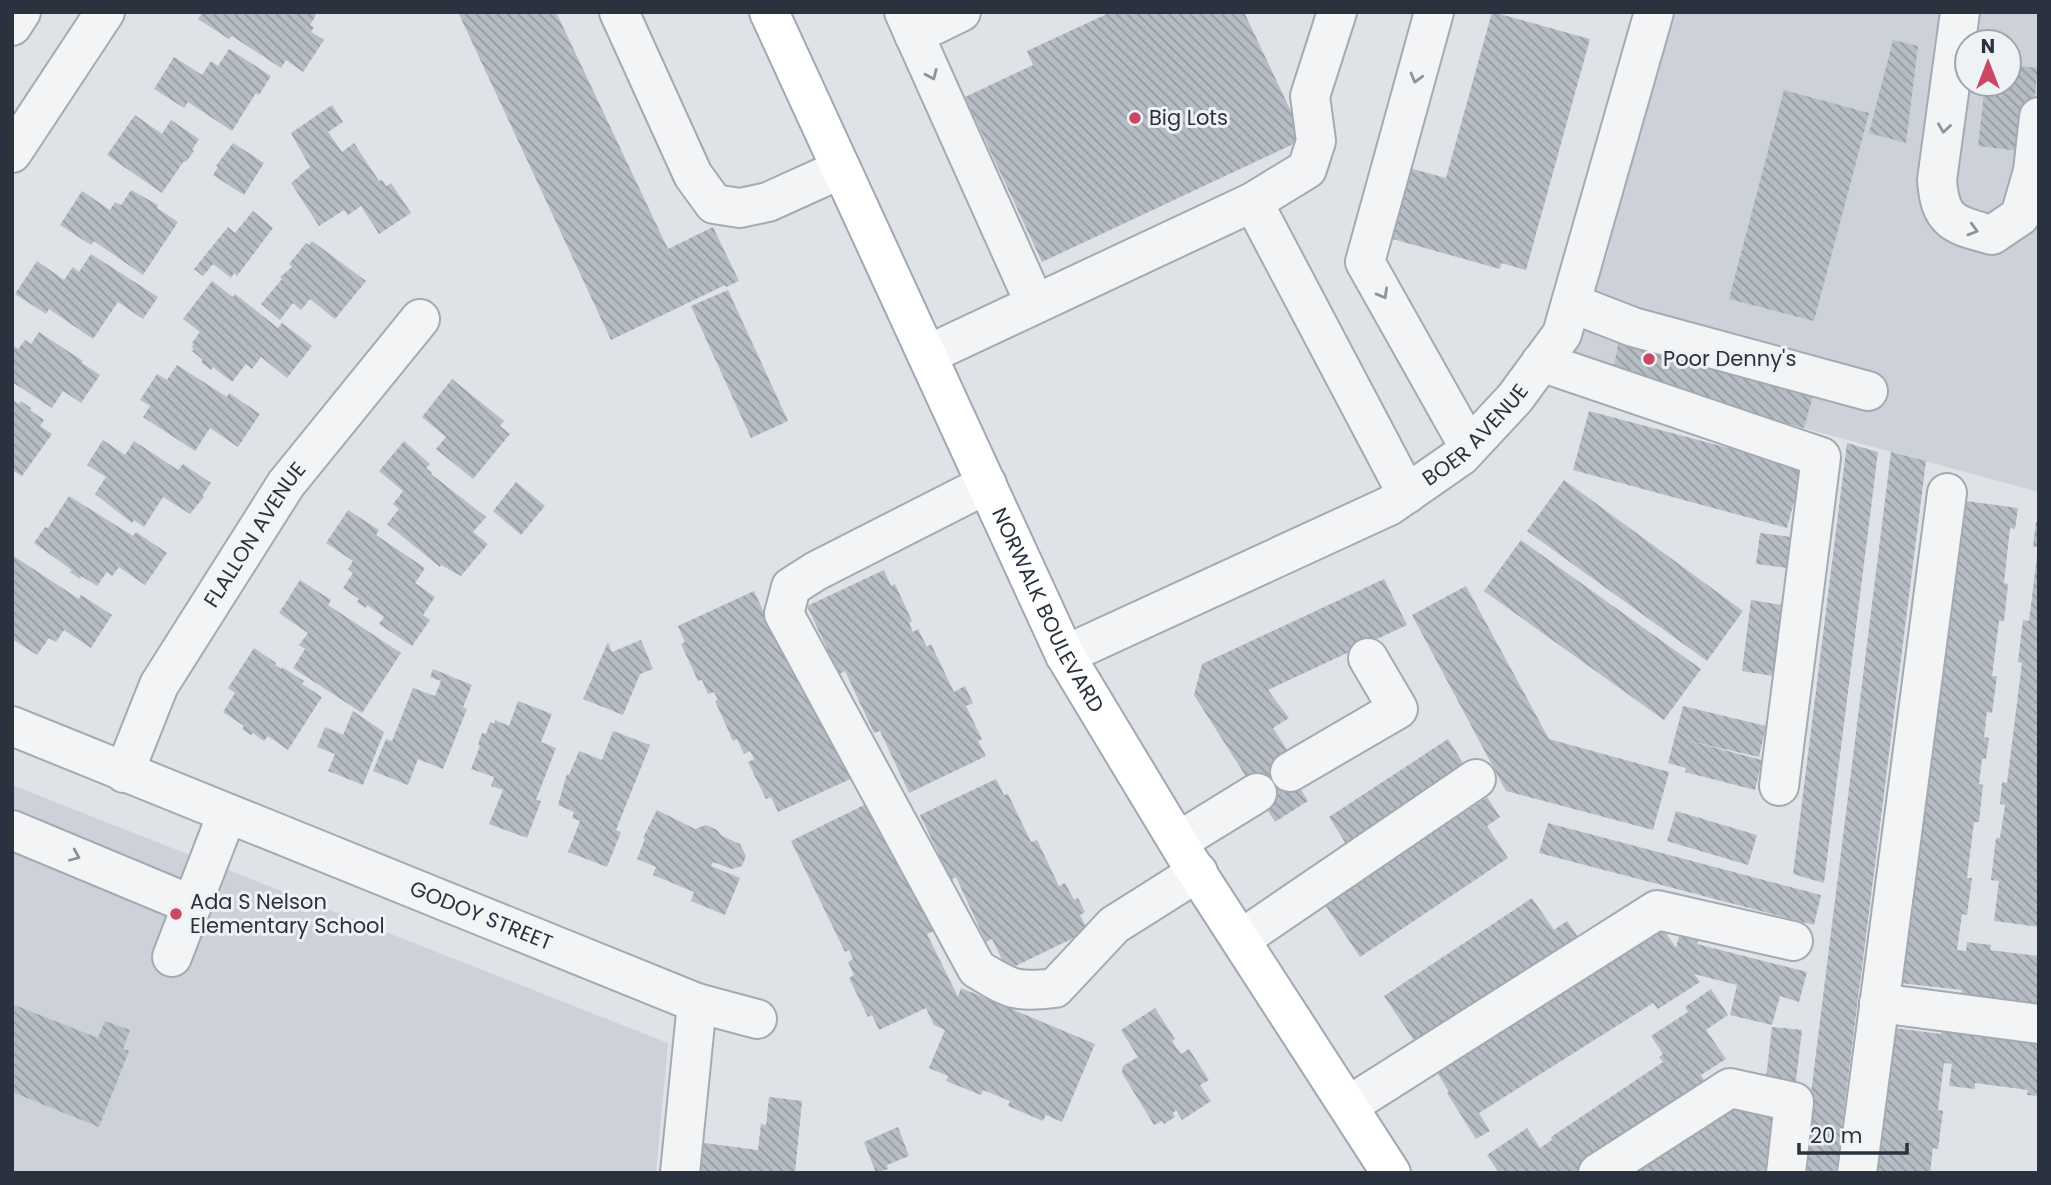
<svg xmlns="http://www.w3.org/2000/svg" width="2051" height="1185" viewBox="0 0 2051 1185" font-family="Poppins,sans-serif">
	<style>
		.built { fill: #cdd2da; fill-rule: evenodd }
		.building { fill: url(#building-back-hatch) }
		.lines { fill: none; stroke-linecap: round; stroke-linejoin: round }
		.minor-casing { stroke: #a5aab2; stroke-width: 42 }
		.major-casing { stroke: #9fa8b3; stroke-width: 42 }
		.minor { stroke: #f2f4f6; stroke-width: 38 }
		.major { stroke: #fff; stroke-width: 38 }
		.oneway { stroke: #8e939a }
		.poi-dot { fill: #c94863; stroke: #eff2f5; stroke-width: 2.5 }
		.labels { text-anchor: middle; stroke-width: 6; stroke-linejoin: round; paint-order: stroke }
		.poi-label { font-size: 21px; fill: #29323e; stroke: #eff2f5; text-anchor: start }
		.street-label { font-size: 21px; fill: #29323e; stroke: #eff2f5 }
	</style>
	<defs>
		<pattern id="building-back-hatch" width="6" height="6" patternUnits="userSpaceOnUse" patternTransform="scale(1.75)"><rect width="6" height="6" fill="#b7bdc4"/><path d="M-1 5l2 2M0 0l6 6M5-1l2 2" fill="none" stroke="#959aa1"/></pattern>
	</defs>
	<rect width="100%" height="100%" fill="#dfe3e8"/>
	<g class="built">
		<path d="M1671,12H2039V492L1561,362L1606,259ZM1967,42H2009V84H1967Z"/>
		<polygon points="12,785 668,1043 656,1173 12,1173"/>
	</g>
	<g class="building">
		<polygon points="203,12 312,12 316,15 310,25 314,27 311,32 324,40 303,72 286,60 281,68 232,36 229,39 198,19"/>
		<polygon points="458,12 556,12 668,249 713,227 739,281 726,287 725,285 611,340"/>
		<polygon points="1111,12 1244,12 1304,139 1042,262 965,97 1033,65 1027,51"/>
		<polygon points="1492,12 1590,39 1526,270 1501,263 1500,269 1389,238 1409,168 1446,178"/>
		<polygon points="1893,40 1918,46 1906,143 1869,133"/>
		<polygon points="229,49 271,76 259,95 256,93 232,131 188,102 184,108 154,89 174,57 202,75 211,61 218,66"/>
		<polygon points="2009,65 2038,68 2028,152 1978,146 1985,84 2009,84"/>
		<polygon points="1784,90 1869,113 1814,321 1729,299"/>
		<polygon points="332,105 343,122 328,132 342,152 354,143 379,181 382,180 386,186 391,183 411,213 379,234 361,206 348,215 344,210 319,226 291,183 310,167 291,133"/>
		<polygon points="135,115 162,134 171,120 199,139 192,150 194,151 186,162 184,161 162,193 107,155"/>
		<polygon points="233,143 264,163 244,195 213,175 218,167 216,166"/>
		<polygon points="131,190 158,205 157,208 178,222 143,275 94,241 91,245 60,225 82,191 110,210 115,202 121,205"/>
		<polygon points="253,211 273,228 237,276 234,273 231,278 213,264 203,276 194,269 228,227 235,233"/>
		<polygon points="312,241 366,281 335,319 310,299 301,310 293,303 280,320 261,304 282,279 280,277 292,267 289,264 306,243 309,245"/>
		<polygon points="91,254 158,297 143,319 118,302 93,339 49,309 46,314 15,294 37,261 64,280 73,267 79,272"/>
		<polygon points="212,281 233,297 235,294 278,328 282,323 312,346 287,378 261,357 252,369 246,364 232,382 213,367 211,370 201,362 203,360 192,351 194,349 191,347 194,344 192,343 200,332 183,319"/>
		<polygon points="728,290 788,421 751,438 691,306"/>
		<polygon points="39,332 83,361 82,363 100,375 81,403 63,391 52,408 12,382 12,345 18,349 25,340 31,344"/>
		<polygon points="1619,340 1813,396 1804,428 1612,376"/>
		<polygon points="177,365 227,397 229,393 260,414 238,447 210,428 195,451 143,417 150,406 140,400 157,374 167,380"/>
		<polygon points="452,379 504,421 500,426 510,434 473,479 436,449 446,437 422,417"/>
		<polygon points="12,399 19,404 21,401 31,408 30,410 44,420 40,426 52,434 22,476 12,470"/>
		<polygon points="1589,411 1803,468 1787,528 1573,470"/>
		<polygon points="103,440 125,455 134,441 178,470 183,464 211,483 202,496 204,497 190,514 163,497 144,527 134,520 132,523 95,494 106,477 87,465"/>
		<polygon points="404,441 430,464 426,468 432,473 431,474 486,517 473,532 488,544 461,576 441,565 440,567 387,524 399,509 393,504 403,491 379,471"/>
		<polygon points="1847,443 1878,452 1824,883 1793,874"/>
		<polygon points="1891,452 1926,461 1836,1173 1801,1173"/>
		<polygon points="1564,480 1743,611 1707,661 1527,531"/>
		<polygon points="516,482 545,506 521,535 493,511"/>
		<polygon points="69,496 133,536 136,532 167,553 145,585 119,567 112,576 107,572 97,586 81,576 80,579 70,572 72,570 34,543 45,527 48,528"/>
		<polygon points="1959,500 2018,508 2015,529 2010,528 2004,583 2008,584 2004,621 1999,621 1992,676 1997,676 1992,713 1987,712 1984,737 1989,738 1986,759 1982,759 1979,784 1983,785 1979,822 1974,822 1967,878 1972,878 1967,915 1962,914 1957,950 1966,951 1967,942 1991,945 1990,950 2039,956 2039,1009 1960,1000 1962,990 1900,983"/>
		<polygon points="348,510 379,530 376,535 425,568 415,583 435,597 423,615 430,620 412,646 379,624 384,617 367,605 366,608 357,602 359,599 343,588 353,573 348,569 353,561 326,543"/>
		<polygon points="2036,522 2039,522 2039,547 2033,547"/>
		<polygon points="1760,533 1791,537 1787,568 1756,564"/>
		<polygon points="1521,540 1701,669 1664,720 1484,591"/>
		<polygon points="12,555 79,599 81,595 112,615 91,648 64,630 56,642 49,638 37,655 12,639"/>
		<polygon points="2037,556 2039,556 2039,927 1994,921 1999,881 1991,880 1996,838 2000,838 2005,805 2000,804 2002,782 2007,783 2022,663 2018,662 2023,620 2029,621"/>
		<polygon points="884,570 891,586 895,584 912,621 909,623 913,632 918,629 927,647 931,644 954,692 965,686 973,703 966,706 982,739 978,741 986,756 909,793 880,731 874,733 845,671 839,674 807,606"/>
		<polygon points="1384,579 1407,625 1268,690 1289,718 1273,728 1293,759 1290,772 1308,801 1275,822 1194,695 1202,664"/>
		<polygon points="300,580 331,600 328,605 401,653 362,713 293,668 305,649 299,645 308,633 279,613"/>
		<polygon points="1466,586 1549,739 1669,772 1653,830 1506,791 1412,615"/>
		<polygon points="754,591 782,652 790,649 855,777 778,812 771,797 766,799 748,762 754,759 750,751 744,754 737,739 733,741 715,701 718,700 714,692 708,694 702,680 698,681 681,644 685,642 678,626"/>
		<polygon points="1751,600 1782,605 1773,676 1742,671"/>
		<polygon points="641,640 653,669 640,674 623,715 583,699 608,642 612,652"/>
		<polygon points="254,648 276,663 275,665 281,669 282,667 304,681 302,684 322,697 288,750 268,736 264,741 253,733 251,735 242,729 244,726 223,712 235,693 228,688"/>
		<polygon points="433,669 472,685 463,707 467,709 443,769 418,759 408,785 373,771 386,739 392,741 413,688 435,696 441,681 430,677"/>
		<polygon points="518,701 552,714 541,742 556,748 536,800 541,801 527,838 489,824 503,790 491,786 494,777 471,769 480,746 478,745 482,733 486,734 490,722 494,724 495,720 509,726"/>
		<polygon points="1683,706 1766,726 1759,757 1689,741 1762,760 1755,790 1685,772 1686,768 1668,763"/>
		<polygon points="353,711 384,732 363,785 328,771 335,754 317,747 325,727 343,735"/>
		<polygon points="613,731 650,745 616,830 621,832 607,867 568,852 580,821 572,818 574,812 558,805 567,774 569,775 579,751 602,760"/>
		<polygon points="1448,739 1465,766 1346,844 1329,817"/>
		<polygon points="996,779 1004,795 1008,794 1031,842 1037,840 1059,886 1065,883 1074,900 1078,898 1085,912 1080,915 1088,931 1007,970 992,939 986,942 956,877 951,880 920,815"/>
		<polygon points="1487,797 1500,817 1487,826 1508,858 1360,957 1325,905"/>
		<polygon points="868,803 897,863 901,862 934,931 927,934 958,997 961,988 1095,1044 1062,1122 1046,1115 1043,1121 1008,1106 1010,1101 983,1090 981,1095 946,1081 948,1076 929,1068 945,1030 934,1025 926,1008 879,1030 872,1015 868,1017 849,978 854,975 848,962 853,959 849,950 845,952 791,841"/>
		<polygon points="657,810 695,829 706,825 717,830 722,836 740,844 746,856 742,866 732,869 713,862 711,866 740,878 725,915 691,901 694,892 653,875 656,867 637,859 645,839 643,838"/>
		<polygon points="1676,811 1757,835 1748,865 1667,841"/>
		<polygon points="1548,823 1821,895 1814,925 1539,853"/>
		<polygon points="1532,898 1554,930 1567,921 1580,940 1419,1048 1384,996"/>
		<polygon points="1660,924 1676,948 1679,936 1698,941 1697,944 1807,972 1799,1002 1780,996 1772,1025 1730,1015 1737,985 1694,974 1700,982 1658,1009 1653,1003 1479,1113 1490,1131 1476,1139 1447,1093 1449,1092 1435,1069"/>
		<polygon points="1711,989 1728,1015 1706,1030 1726,1059 1701,1075 1711,1092 1589,1173 1499,1173 1487,1155 1527,1128 1540,1148 1552,1140 1551,1137 1663,1062 1659,1057 1663,1054 1651,1036 1688,1012 1685,1007"/>
		<polygon points="12,1004 98,1038 105,1021 130,1030 123,1049 129,1051 99,1127 12,1092"/>
		<polygon points="1155,1008 1175,1039 1172,1041 1181,1054 1189,1049 1209,1080 1200,1085 1211,1101 1182,1120 1176,1110 1173,1113 1175,1117 1164,1124 1162,1121 1154,1125 1122,1073 1123,1066 1138,1057 1121,1030"/>
		<polygon points="1772,1027 1802,1030 1795,1089 1765,1086"/>
		<polygon points="1894,1028 1941,1034 1941,1030 2039,1037 2039,1096 2027,1095 2028,1090 1975,1083 1975,1089 1949,1086 1952,1064 1944,1063 1938,1110 1943,1111 1938,1149 1933,1148 1930,1173 1876,1173"/>
		<polygon points="769,1097 802,1101 795,1173 700,1173 704,1143 758,1150 761,1124 766,1125"/>
		<polygon points="1723,1105 1778,1107 1770,1173 1624,1173"/>
		<polygon points="898,1127 909,1156 887,1165 888,1169 876,1173 864,1142"/>
	</g>
	<g class="lines">
		<defs>
			<g id="minor">
				<polyline points="619,12 693,175 714,204 740,208 768,202 841,169"/>
				<polyline points="904,12 1035,304"/>
				<polyline points="1434,12 1365,262 1469,447"/>
				<path d="M1960,12L1937,180C1940,223 1955,225 1992,235L2020,216L2033,171L2039,117"/>
				<polyline points="12,26 21,12"/>
				<polyline points="914,35 961,12"/>
				<polyline points="12,153 105,12"/>
				<polyline points="1253,202 1407,494"/>
				<polyline points="1571,303 1633,327 1868,391"/>
				<polyline points="927,355 1253,202 1307,169 1316,141 1310,96 1337,12"/>
				<polyline points="1541,362 1821,457 1779,786"/>
				<path d="M987,484L816,571L791,587L784,614L977,969C1010,989 1015,993 1055,988L1114,925L1198,872"/>
				<path id="s1" d="M1065,655L1389,506L1461,456L1515,398L1562,334L1654,12"/>
				<path id="s2" d="M12,726L697,1003L757,1019"/>
				<polyline points="1290,772 1398,709 1368,658"/>
				<path id="s3" d="M124,773L159,685L286,484L420,319"/>
				<polyline points="12,830 192,905"/>
				<polyline points="1179,841 1257,793"/>
				<polyline points="1241,939 1476,779"/>
				<polyline points="172,957 227,814"/>
				<polyline points="1879,1003 2039,1024"/>
				<polyline points="1348,1106 1657,910 1793,941"/>
				<polyline points="680,1173 697,1003"/>
				<polyline points="1598,1173 1730,1088 1794,1102 1786,1173"/>
				<polyline points="1857,1173 1947,493"/>
			</g>
			<g id="major">
				<path id="s4" d="M769,12L1065,655L1188,859L1391,1173"/>
			</g>
		</defs>
		<use href="#minor" class="minor-casing"/>
		<use href="#major" class="major-casing"/>
		<use href="#minor" class="minor"/>
		<use href="#major" class="major"/>
	</g>
	<defs><path id="oneway-chevron" d="M-2-3.5L2.5 0L-2 3.5" fill="none" stroke-width="1.6" stroke-linecap="round" stroke-linejoin="round" transform="scale(1.75)"/></defs>
	<g class="oneway">
		<use href="#oneway-chevron" transform="translate(932 75) rotate(66)"/>
		<use href="#oneway-chevron" transform="translate(1416 78) rotate(105)"/>
		<use href="#oneway-chevron" transform="translate(1944 128) rotate(98)"/>
		<use href="#oneway-chevron" transform="translate(1973 230) rotate(16)"/>
		<use href="#oneway-chevron" transform="translate(1383 294) rotate(61)"/>
		<use href="#oneway-chevron" transform="translate(75 856) rotate(23)"/>
	</g>
	<g class="poi-dot">
		<circle cx="1135" cy="118" r="7"/>
		<circle cx="1649" cy="359" r="7"/>
		<circle cx="176" cy="914" r="7"/>
	</g>
	<g class="labels">
		<g class="poi-label">
			<text x="1149" y="125">Big Lots</text>
			<text x="1663" y="366">Poor Denny's</text>
			<text x="190" y="909">Ada S Nelson<tspan x="190" dy="24">Elementary School</tspan></text>
		</g>
		<g class="street-label">
			<text dy="7" stroke="none"><textPath href="#s1" startOffset="469">BOER AVENUE</textPath></text>
			<text dy="7" stroke="none"><textPath href="#s3" startOffset="273">FLALLON AVENUE</textPath></text>
			<text dy="7" stroke="none"><textPath href="#s4" startOffset="660">NORWALK BOULEVARD</textPath></text>
			<text dy="7" stroke="none"><textPath href="#s2" startOffset="506">GODOY STREET</textPath></text>
		</g>
	</g>
	<rect width="2051" height="1185" fill="none" stroke="#29323e" stroke-width="28"/>
	<g transform="translate(1988 63)"><circle r="33" fill="#eff2f5" stroke="#a0a5ac" stroke-width="2"/>
	<path d="M0-5L12 26L0 18L-12 26Z" fill="#c94863"/>
	<text y="-10" font-size="19" font-weight="bold" text-anchor="middle" fill="#29323e">N</text>
	</g>
	<path d="M1799 1143v10h108v-10" fill="none" stroke="#29323e" stroke-width="3.5"/>
	<text x="1810" y="1143" font-size="21" fill="#29323e" stroke="#eff2f5" stroke-width="5" paint-order="stroke">20 m</text>
</svg>
